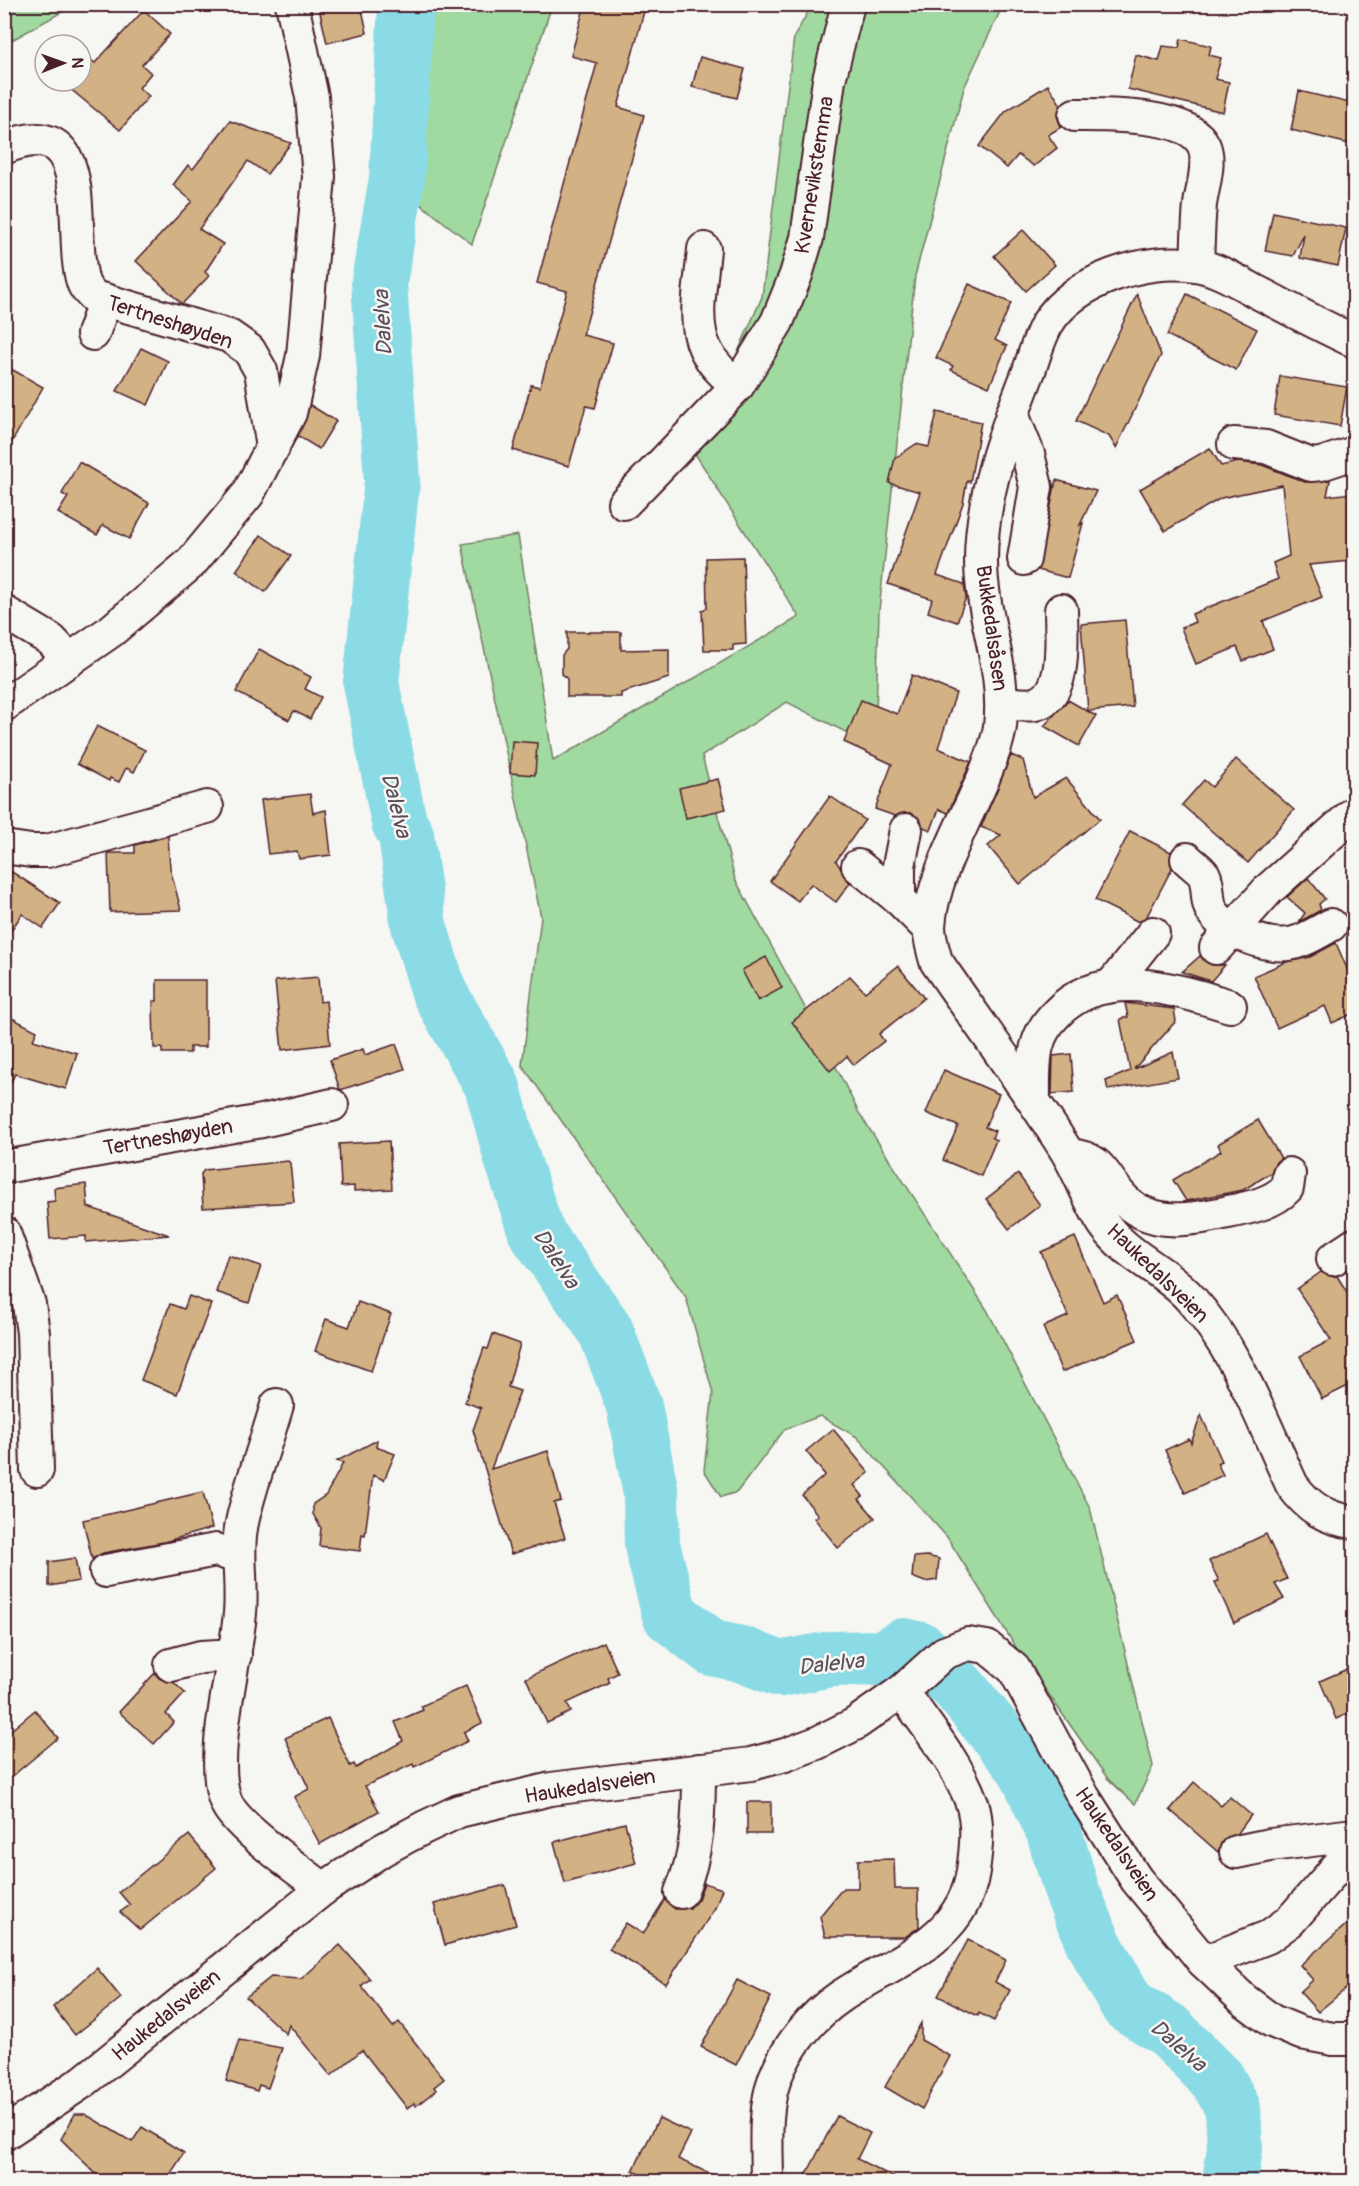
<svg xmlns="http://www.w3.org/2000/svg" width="1359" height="2186" viewBox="0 0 1359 2186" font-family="Pangolin,sans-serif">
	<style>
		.green { fill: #a0daa0; stroke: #757c66; stroke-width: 1.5 }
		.water { fill: #8adbe5; stroke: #70909b; stroke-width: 1.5 }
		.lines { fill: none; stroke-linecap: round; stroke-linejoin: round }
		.river { stroke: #8adbe5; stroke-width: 56 }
		.building { fill: #d2b285; stroke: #4a1f2b; stroke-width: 1.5 }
		.minor-casing { stroke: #4a1f2b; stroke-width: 36 }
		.minor { stroke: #f6f6f2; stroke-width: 32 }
		.labels { text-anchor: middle; stroke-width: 5; stroke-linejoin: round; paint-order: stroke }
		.street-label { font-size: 21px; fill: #4a1f2b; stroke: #f6f6f2 }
		.water-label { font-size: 22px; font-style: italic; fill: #5a4e5a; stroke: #f6f6f2 }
	</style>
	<rect width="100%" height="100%" fill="#f6f6f2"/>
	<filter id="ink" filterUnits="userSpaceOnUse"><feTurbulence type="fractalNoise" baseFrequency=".0167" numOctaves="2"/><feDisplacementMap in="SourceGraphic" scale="12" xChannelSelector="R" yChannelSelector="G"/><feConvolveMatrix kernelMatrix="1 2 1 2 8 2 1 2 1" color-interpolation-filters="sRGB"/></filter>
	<g filter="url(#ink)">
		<g class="green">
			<polygon points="5,4 65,4 65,5 62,12 5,44"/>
			<polygon points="384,5 552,5 472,244 383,175"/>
			<polygon points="812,5 1003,5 964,88 915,276 879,611 875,747 787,702 702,756 735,879 821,1037 859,1113 987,1310 1090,1508 1153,1766 1135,1804 1108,1779 1019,1652 947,1537 857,1437 820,1416 785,1429 737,1492 721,1497 704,1470 713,1393 686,1297 522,1065 541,917 462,544 518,535 553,761 799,617 694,452 762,297 794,37"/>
		</g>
		<polygon class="water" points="1072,1892 1123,1946 1128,2005 1116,1988 1068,1947 1057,1913"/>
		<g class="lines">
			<polyline class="river" points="406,4 397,179 379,282 392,481 371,683 399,822 406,835 419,926 439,992 492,1085 511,1155 536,1232 605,1329 634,1406 651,1494 652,1545 670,1615 712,1648 741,1654 780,1669 831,1659 882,1658 904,1646 921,1650 959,1688 1025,1768 1054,1832 1072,1892 1094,1944 1128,2005 1167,2029 1218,2080 1233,2109 1235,2148 1230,2182"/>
		</g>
		<g class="building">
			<polygon points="318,4 361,4 367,33 327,43"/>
			<polygon points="585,4 646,4 618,107 644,115 583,335 613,343 595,408 586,406 569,466 513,450 531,385 540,387 567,291 537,283 597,63 571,56"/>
			<polygon points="144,10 170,34 142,65 151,73 139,88 149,96 120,130 68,87 74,81 81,81 81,72 91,60 95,63"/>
			<polygon points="1181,39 1211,46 1209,55 1221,58 1215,79 1229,82 1223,112 1128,89 1136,55 1159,61 1163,46 1179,48"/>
			<polygon points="700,57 745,69 737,98 692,87"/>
			<polygon points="1048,85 1061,105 1057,116 1061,127 1048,135 1057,148 1034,166 1018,155 1007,168 979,146 1006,111"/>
			<polygon points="1299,91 1354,104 1354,145 1291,130"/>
			<polygon points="230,121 291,143 267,174 248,161 199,229 223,244 205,272 209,276 182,304 136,261 192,201 173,185 188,165 193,169"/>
			<polygon points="1273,212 1346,228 1338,266 1300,258 1304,234 1293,256 1265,251"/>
			<polygon points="1023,230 1055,265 1026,291 994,256"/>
			<polygon points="969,284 1011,303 995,340 1007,346 989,387 951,370 953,366 936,358"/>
			<polygon points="1137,294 1161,355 1116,448 1109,436 1076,421"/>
			<polygon points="1187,294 1257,329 1236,370 1167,335"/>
			<polygon points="141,348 168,361 148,405 117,391"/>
			<polygon points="4,365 43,387 4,456"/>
			<polygon points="1280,376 1347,387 1340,426 1274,415"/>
			<polygon points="310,405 336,421 319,449 298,436"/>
			<polygon points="937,412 981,422 970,482 967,481 963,503 937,575 964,584 966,597 957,622 928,612 932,599 888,584 920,492 889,483 895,458 916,444 929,447"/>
			<polygon points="1210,448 1221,466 1238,462 1262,465 1305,482 1330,480 1327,496 1352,493 1354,551 1350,552 1351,561 1309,565 1322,597 1263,621 1273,649 1243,661 1237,647 1196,664 1181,628 1195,622 1192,614 1278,579 1273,563 1289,556 1282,485 1221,498 1165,531 1140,489"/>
			<polygon points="79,462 149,503 129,539 103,525 97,535 58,513 68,497 62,494"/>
			<polygon points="1056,480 1096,491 1080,525 1083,523 1068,578 1038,570"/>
			<polygon points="261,535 291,556 265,592 236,571"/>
			<polygon points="743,557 746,644 733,645 733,650 704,650 702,610 707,608 706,558"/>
			<polygon points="1125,620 1133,707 1088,711 1081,624"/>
			<polygon points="567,632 621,632 621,650 669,649 669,678 621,693 621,697 567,697 567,679 562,674 562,655 567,649"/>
			<polygon points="259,649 311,677 305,689 321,697 310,719 294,711 289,720 236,692"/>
			<polygon points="912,675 956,693 938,748 971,762 948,813 939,809 931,830 923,827 918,817 910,813 895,816 875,809 892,764 844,742 861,700 897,714"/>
			<polygon points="1068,700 1096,716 1079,746 1044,726"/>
			<polygon points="97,726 145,750 134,772 126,768 119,782 110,778 109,781 77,764"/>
			<polygon points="512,741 537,743 535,775 510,773"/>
			<polygon points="1011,755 1023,760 1033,797 1066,778 1100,819 1020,884 988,846 1001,835 981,827"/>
			<polygon points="1236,759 1294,810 1248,863 1182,805 1204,780 1212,787"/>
			<polygon points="718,779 726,809 686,818 679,788"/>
			<polygon points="310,794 313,813 326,810 331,855 299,859 297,851 268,854 261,800"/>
			<polygon points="830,796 865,820 836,861 850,883 836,902 811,884 798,901 770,881"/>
			<polygon points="1130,831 1171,852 1172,868 1147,916 1139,922 1095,900"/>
			<polygon points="168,836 170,868 181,910 110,912 108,853 135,853 135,845"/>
			<polygon points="4,867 60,903 43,928 22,914 4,941"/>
			<polygon points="1308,878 1325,899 1319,904 1321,910 1299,922 1305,913 1287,897"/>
			<polygon points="1336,943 1354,985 1354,1013 1332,1023 1325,1006 1277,1028 1254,976 1286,962 1310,957"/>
			<polygon points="1200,956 1212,965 1225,965 1211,981 1182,972"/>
			<polygon points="766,957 782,988 758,1001 742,970"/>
			<polygon points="898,966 924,998 879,1034 884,1041 854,1065 847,1056 830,1071 792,1022 850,976 865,992"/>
			<polygon points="318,977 320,1002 326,1001 330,1044 282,1050 275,981"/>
			<polygon points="157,980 206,980 206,1047 190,1047 190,1053 162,1053 162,1048 154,1048 153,1001 157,1001"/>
			<polygon points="1125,1003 1174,1009 1176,1021 1134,1069 1173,1052 1178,1078 1108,1090 1106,1081 1130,1071 1120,1019 1128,1017"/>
			<polygon points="4,1014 37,1031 33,1040 77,1053 66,1089 15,1074 4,1096"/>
			<polygon points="396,1044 405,1069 340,1090 330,1060 363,1049 365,1055"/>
			<polygon points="1071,1054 1074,1092 1052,1094 1053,1056"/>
			<polygon points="944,1070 999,1094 985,1127 995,1131 992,1138 996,1140 981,1176 943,1160 958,1126 926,1113"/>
			<polygon points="1258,1120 1281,1158 1275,1163 1271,1173 1243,1190 1186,1201 1173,1180 1221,1151 1218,1144"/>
			<polygon points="389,1141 392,1189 354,1191 354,1186 341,1187 339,1144"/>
			<polygon points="288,1161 290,1163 294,1202 203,1208 201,1174 204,1170"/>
			<polygon points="1018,1174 1040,1205 1009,1229 986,1199"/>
			<polygon points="86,1184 88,1207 169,1235 86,1242 86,1236 50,1239 47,1202 55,1201 54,1188"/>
			<polygon points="1075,1237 1103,1302 1117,1295 1137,1340 1062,1372 1043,1327 1068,1316 1041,1252"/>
			<polygon points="228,1255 261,1266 249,1303 216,1292"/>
			<polygon points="1321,1272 1337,1276 1354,1303 1354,1383 1322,1399 1300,1356 1331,1340 1297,1289"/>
			<polygon points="189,1296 211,1304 177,1394 141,1380 170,1304 184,1309"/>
			<polygon points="358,1302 391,1314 371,1371 315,1351 326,1319 349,1327"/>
			<polygon points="493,1334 520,1344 508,1387 520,1391 491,1469 548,1451 561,1501 554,1503 565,1538 511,1554 473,1430 481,1408 465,1402 484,1348 488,1349"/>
			<polygon points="1201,1415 1222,1461 1217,1463 1223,1475 1185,1493 1165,1450 1189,1439 1191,1443"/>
			<polygon points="833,1429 869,1473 854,1485 863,1496 859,1499 875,1518 838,1548 814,1518 818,1515 802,1495 825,1475 806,1451"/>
			<polygon points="377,1440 376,1447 395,1454 384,1480 373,1475 365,1535 362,1534 360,1551 319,1546 321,1528 313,1514 313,1504 326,1495 343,1463 337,1461"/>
			<polygon points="203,1492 212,1528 164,1542 103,1553 92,1559 83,1520"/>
			<polygon points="1266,1534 1287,1579 1275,1584 1284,1599 1234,1623 1215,1582 1219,1581 1209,1561"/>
			<polygon points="927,1556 939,1559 937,1580 925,1582 912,1577 914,1557"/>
			<polygon points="75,1558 79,1581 49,1586 49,1562"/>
			<polygon points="604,1642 618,1673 608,1678 610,1683 567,1703 571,1712 547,1723 526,1678"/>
			<polygon points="1354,1666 1354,1711 1336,1719 1320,1681"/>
			<polygon points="155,1673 159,1678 173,1682 185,1693 166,1714 174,1722 154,1744 119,1712"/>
			<polygon points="466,1686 482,1723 464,1732 468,1741 414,1767 413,1764 365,1786 379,1811 320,1844 294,1797 309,1789 285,1738 328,1718 350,1766 354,1764 356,1768 403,1741 395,1722 423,1710 421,1706"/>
			<polygon points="35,1710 58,1738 4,1783 4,1736"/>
			<polygon points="1194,1782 1221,1806 1230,1797 1251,1815 1238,1833 1224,1839 1218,1852 1170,1810"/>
			<rect x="747" y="1802" width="24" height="32"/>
			<polygon points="625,1823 636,1863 565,1883 554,1842"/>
			<polygon points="189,1835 216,1868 140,1930 120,1912 130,1905 119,1892"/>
			<polygon points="894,1859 895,1889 918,1889 919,1927 905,1937 825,1937 820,1916 843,1888 858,1888 858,1860"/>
			<polygon points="704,1883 722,1889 715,1908 666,1984 609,1949 626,1923 643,1934 665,1899 675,1909 690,1908 698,1899"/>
			<polygon points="505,1885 516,1925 445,1945 434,1904"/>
			<polygon points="1354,1918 1354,1982 1318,2012 1300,1992 1313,1980 1300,1965"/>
			<polygon points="968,1940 1006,1960 995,1982 1010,1990 994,2021 979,2013 978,2016 938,1996"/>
			<polygon points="340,1945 370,1979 361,1986 393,2027 399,2022 444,2079 434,2087 436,2090 416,2106 414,2103 407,2108 362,2050 331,2076 289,2025 286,2034 246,1997 271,1977 301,1979"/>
			<polygon points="97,1968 121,1998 75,2035 53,2007"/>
			<polygon points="737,1980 771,1997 736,2065 701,2047"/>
			<polygon points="921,2023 921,2040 950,2056 922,2109 885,2087"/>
			<polygon points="239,2040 282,2048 268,2088 259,2085 257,2091 226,2081"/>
			<polygon points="75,2114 85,2114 132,2142 142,2127 184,2153 166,2181 103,2181 61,2139"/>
			<polygon points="837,2116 870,2133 857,2159 901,2181 803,2181"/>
			<polygon points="659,2118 691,2133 678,2159 726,2181 656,2181 633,2171"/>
		</g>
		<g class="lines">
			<defs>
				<g id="minor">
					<path d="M1075,115C1106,115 1190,113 1204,146C1211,163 1202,188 1200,205C1198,225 1198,245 1197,265"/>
					<path d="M4,148C100,107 67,236 83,282C84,288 90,292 94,297L229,336L249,350L261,371L273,448"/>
					<path d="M704,249C699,307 684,348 738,385"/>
					<polyline points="93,334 105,300"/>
					<path d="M1354,341C1321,326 1288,308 1255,291C1237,281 1216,268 1195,265C1147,257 1073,280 1047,324C1039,338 1034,356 1029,371C1005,432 981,495 981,561C981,618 1007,669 1000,726C998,744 989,763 983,779C964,823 932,878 929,926C929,937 933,950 936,961C979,1024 1026,1086 1067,1152C1081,1175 1089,1201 1104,1224C1126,1256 1165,1270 1190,1298C1238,1351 1262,1421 1292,1485C1308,1507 1326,1519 1354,1522"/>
					<polyline points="1012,414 1028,454 1036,487 1024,559"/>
					<polyline points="1234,444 1266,447 1311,465 1321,464 1354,453"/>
					<polyline points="624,503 738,385 777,322 796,275 807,238 829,80 848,4"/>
					<polyline points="4,612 51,640 70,660"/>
					<path d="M1002,703C1012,703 1025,706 1035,704C1068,696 1061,636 1061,610"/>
					<polyline points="4,705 111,631 191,563 248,494 290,413 303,356 319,177 312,97 292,4"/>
					<polyline points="4,847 31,851 47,851 207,807"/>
					<path d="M1187,859C1192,864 1200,869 1204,875C1210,887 1205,903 1214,914C1229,934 1270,949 1294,943C1306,940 1320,931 1331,925"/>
					<polyline points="858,866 899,899 929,929"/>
					<polyline points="899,899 899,866 906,830"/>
					<polyline points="1216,948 1269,889 1354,813"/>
					<polyline points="1111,986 1153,933"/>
					<path d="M1034,1101C1034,1083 1033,1063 1037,1046C1040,1034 1048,1022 1056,1014C1101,965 1175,989 1230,1006"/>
					<path d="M1069,1155C1101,1158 1102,1173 1120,1195C1148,1229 1192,1220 1228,1212C1249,1208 1273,1203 1287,1188L1289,1174"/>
					<polyline points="4,1167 262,1121 332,1105"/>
					<polyline points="4,1233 29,1304 33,1333 37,1470"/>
					<polyline points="1333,1259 1354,1245"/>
					<path d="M277,1405C266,1443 252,1480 243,1518C235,1550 243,1581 240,1613C236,1663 208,1760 226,1802C236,1827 300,1870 323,1889"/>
					<polyline points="106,1571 216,1550 238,1557"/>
					<polyline points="171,1665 201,1657 235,1655"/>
					<polyline points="1236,1852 1270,1845 1354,1835"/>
					<path d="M681,1892C698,1854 699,1812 699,1770"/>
					<polyline points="1204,1962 1268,1937 1290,1921 1354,1848"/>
					<polyline points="4,2134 84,2081 323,1889 382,1850 423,1828 459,1811 551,1789 751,1764 785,1755 817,1743 855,1724 902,1691 944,1653 968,1644 987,1647 1014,1669 1083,1796 1136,1879 1204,1962 1244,2000 1272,2021 1301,2033 1333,2039 1354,2039"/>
					<path d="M767,2182C767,2147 763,2111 775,2078C787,2046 812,2016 840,1997C892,1962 963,1941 973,1871C976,1850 979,1825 972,1803C957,1762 927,1727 902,1691"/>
				</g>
			</defs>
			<use href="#minor" class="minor-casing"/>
			<use href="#minor" class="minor"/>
		</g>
	</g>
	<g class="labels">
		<g class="street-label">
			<text transform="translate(814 175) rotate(-81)" y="7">Kvernevikstemma</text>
			<text transform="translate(170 322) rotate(18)" y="7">Tertneshøyden</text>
			<text transform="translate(992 628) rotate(82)" y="7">Bukkedalsåsen</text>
			<text transform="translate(168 1137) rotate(-10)" y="7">Tertneshøyden</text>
			<text transform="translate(1158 1273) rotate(44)" y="7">Haukedalsveien</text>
			<text transform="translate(590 1786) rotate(-9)" y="7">Haukedalsveien</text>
			<text transform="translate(1117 1844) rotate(56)" y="7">Haukedalsveien</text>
			<text transform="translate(166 2015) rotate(-39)" y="7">Haukedalsveien</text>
		</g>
		<g class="water-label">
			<text transform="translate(382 323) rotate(-93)" y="8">Dalelva</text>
			<text transform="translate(397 805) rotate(76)" y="8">Dalelva</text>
			<text transform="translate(557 1258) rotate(57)" y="8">Dalelva</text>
			<text transform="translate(831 1663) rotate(-6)" y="8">Dalelva</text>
			<text transform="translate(1179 2045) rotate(41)" y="8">Dalelva</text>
		</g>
	</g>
	<rect width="1359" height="2186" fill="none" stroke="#f6f6f2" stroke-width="24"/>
	<rect x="12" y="12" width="1335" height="2162" fill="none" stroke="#4a1f2b" stroke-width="2" filter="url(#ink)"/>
	<g transform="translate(63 63) rotate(89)"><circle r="28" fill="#f6f6f2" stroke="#b1a0a2" stroke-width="1.5"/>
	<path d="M0-4.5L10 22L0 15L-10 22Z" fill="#4a1f2b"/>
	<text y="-9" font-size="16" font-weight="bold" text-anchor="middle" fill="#4a1f2b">N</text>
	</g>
</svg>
